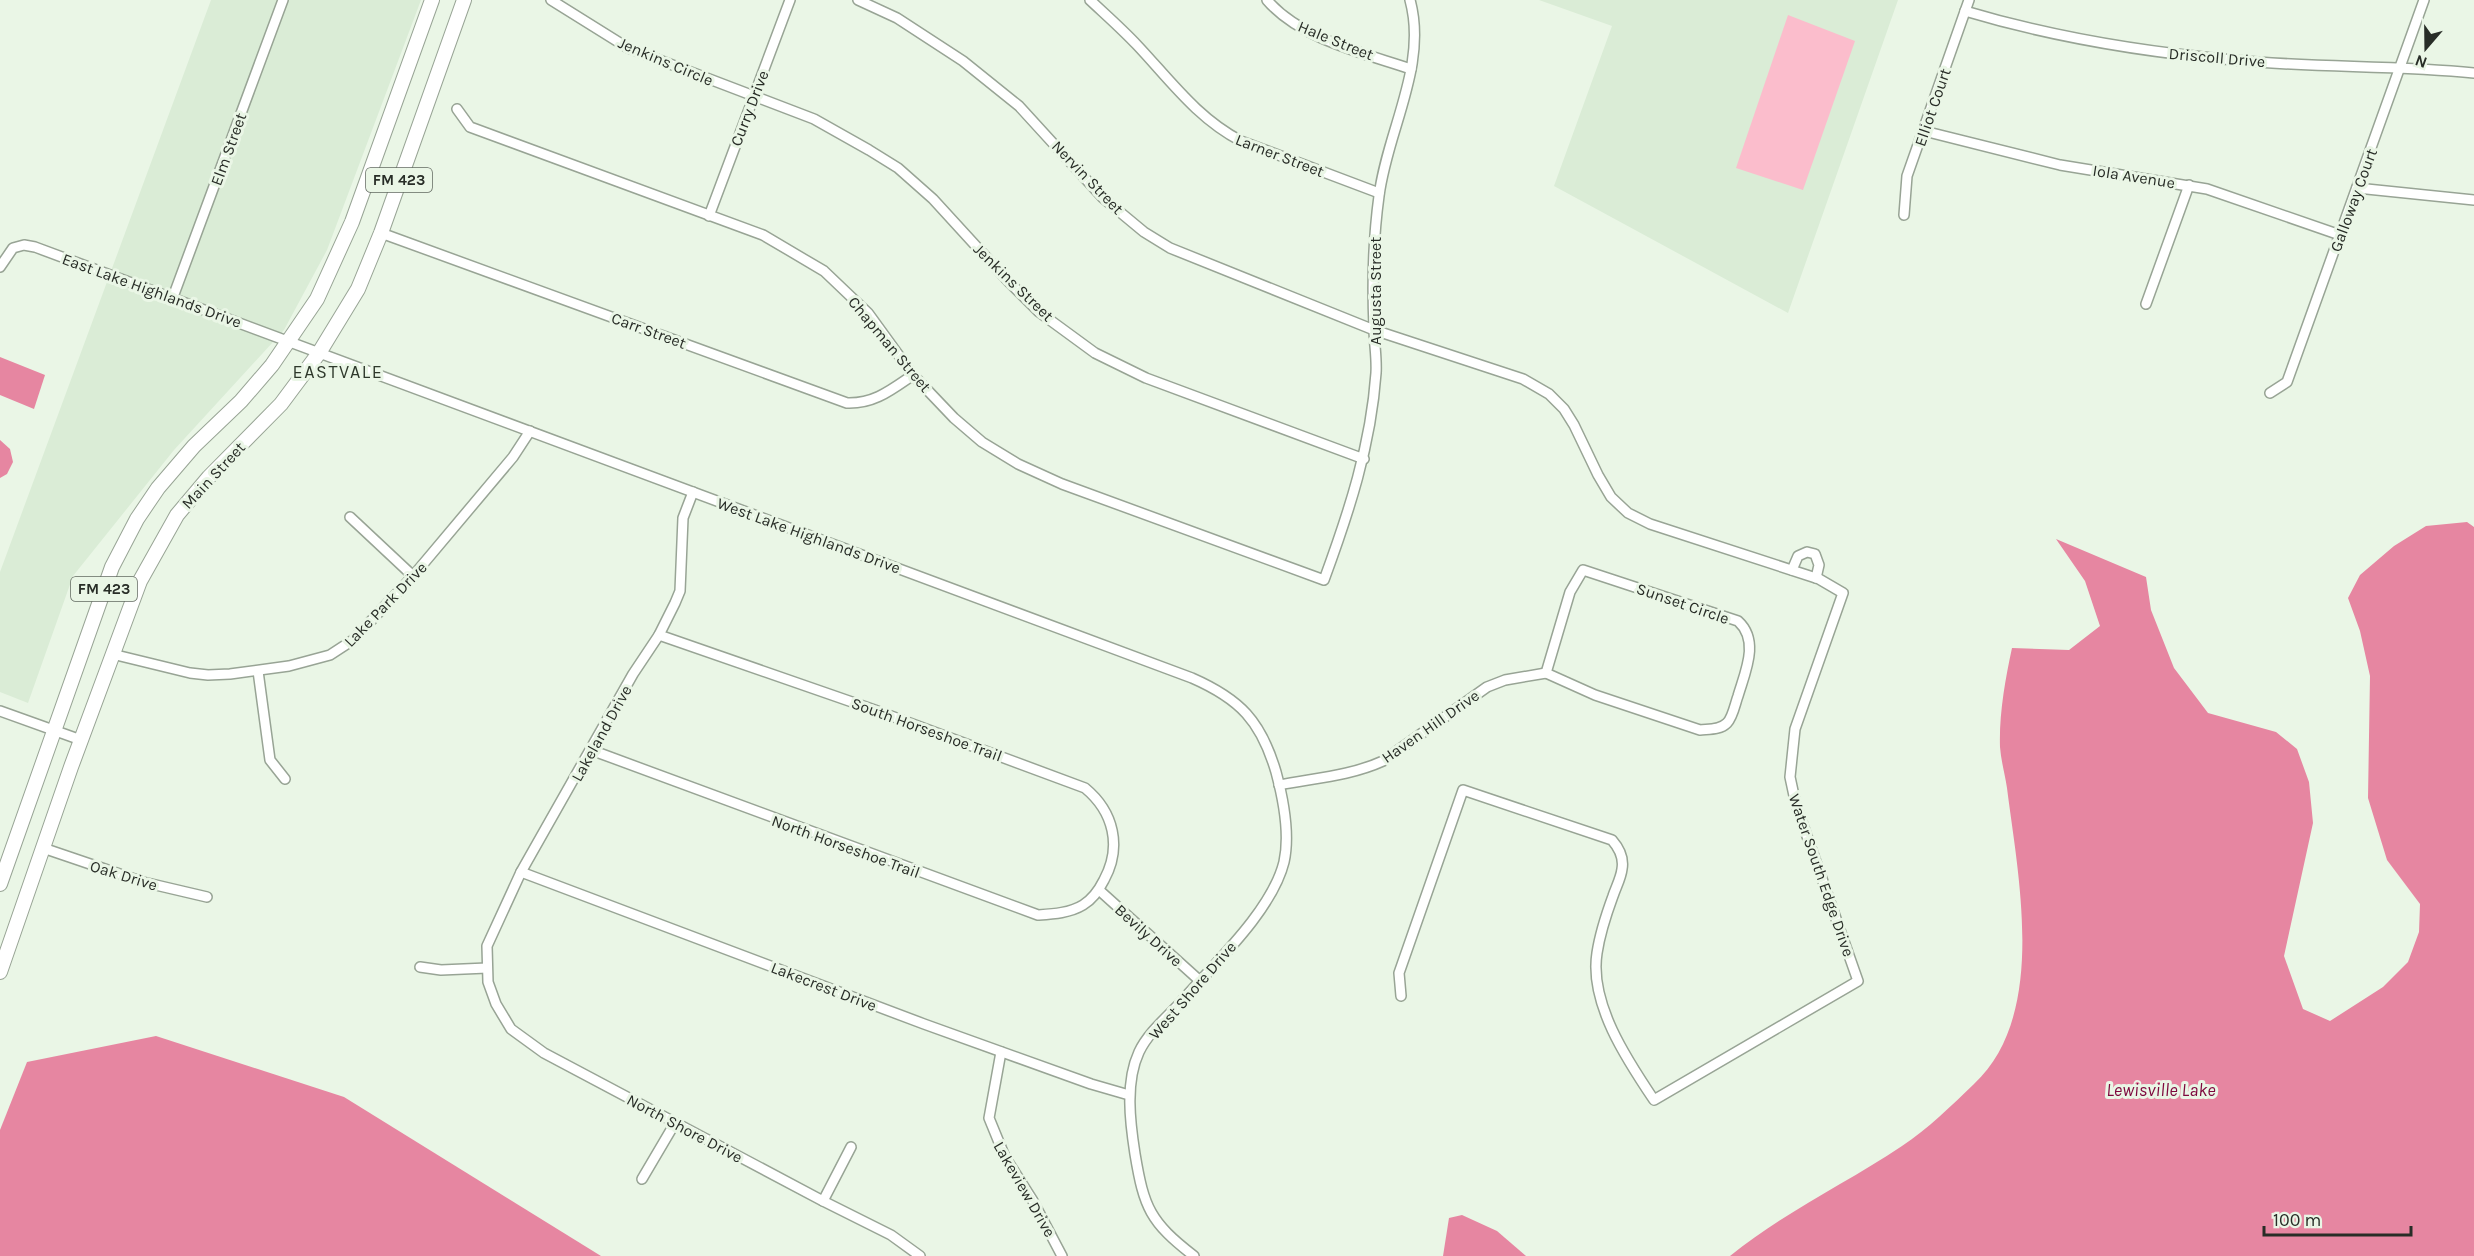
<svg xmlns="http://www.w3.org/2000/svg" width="2474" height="1256" viewBox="0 0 2474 1256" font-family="Karla,sans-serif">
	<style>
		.built { fill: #daecd6 }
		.green { fill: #fbbdcc }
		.water { fill: #e686a1 }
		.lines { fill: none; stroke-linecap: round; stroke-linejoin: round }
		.minor-casing { stroke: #98a495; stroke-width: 12 }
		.primary-casing { stroke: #98a495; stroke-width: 16 }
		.minor { stroke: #fff; stroke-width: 9 }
		.primary { stroke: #fff; stroke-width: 14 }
		.labels { text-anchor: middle; stroke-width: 6; stroke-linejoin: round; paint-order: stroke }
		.shield { fill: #eaf6e6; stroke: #626960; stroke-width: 1.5 }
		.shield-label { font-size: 15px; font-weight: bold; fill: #282d27 }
		.street-label { font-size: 16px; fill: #282d27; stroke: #eaf6e6 }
		.neighbourhood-label { font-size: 18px; letter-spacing: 1.5px; fill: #2e382b; stroke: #eaf6e6 }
		.water-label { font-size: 18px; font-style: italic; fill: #7e083d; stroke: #eaf6e6 }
	</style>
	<rect width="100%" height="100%" fill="#eaf6e6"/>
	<g class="built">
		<polygon points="211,0 421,0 327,250 284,330 174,450 73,576 28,703 0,692 0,572"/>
		<polygon points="1539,0 1898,0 1788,313 1554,186 1612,26"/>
	</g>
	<polygon class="green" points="1788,15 1855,41 1803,190 1736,168"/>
	<g class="water">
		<polygon points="0,357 45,375 34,409 0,395"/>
		<polygon points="0,440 10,449 13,462 7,474 0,478"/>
		<path d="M2467,522L2474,527V1256H1730C1783,1213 1845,1184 1902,1146C1928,1129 1952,1105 1974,1084C2048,1015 2018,876 2007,788C2005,774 2001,761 2000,747C1999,715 2005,680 2012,648L2069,650L2100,626L2085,581L2056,539L2146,577L2151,610L2174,668L2208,713L2276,732L2297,749L2309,782L2313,823L2284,956L2303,1009L2330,1021L2383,987L2408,962L2419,932L2420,904L2387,860L2368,798L2370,676L2360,631L2348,598L2360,575L2394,546L2426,526Z"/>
		<polygon points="156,1036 344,1097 601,1256 0,1256 0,1130 27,1062"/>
		<polygon points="1462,1215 1497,1231 1526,1256 1443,1256 1449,1218"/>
	</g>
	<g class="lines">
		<defs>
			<g id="minor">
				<polyline points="551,0 628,48 814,119 869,150 898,168 933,199 1008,281 1039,312 1095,353 1146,378 1364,459"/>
				<path d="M858,0L897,18L963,61L1019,106L1103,198L1144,232L1170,248L1374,330L1523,379L1549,394L1564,409L1574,425L1598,475L1611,497L1628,513L1650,524L1819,579L1843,593L1795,729L1790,777L1796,805L1858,981L1654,1100C1627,1060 1589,1003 1597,953C1600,933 1606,915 1613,896C1616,887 1621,878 1622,869C1624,858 1619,848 1612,840L1463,790L1399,973L1401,996"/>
				<path d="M1090,0C1106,15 1122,29 1137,45C1170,80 1197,118 1241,141L1379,193"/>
				<path d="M1267,0C1300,39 1364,53 1411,69"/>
				<path d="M1965,11C2052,37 2143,52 2233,60C2313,68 2394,65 2474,73"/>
				<path d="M457,109L470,127L763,235L824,271L868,313L913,375L954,418L982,442L1018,464L1062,484L1324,580C1349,512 1371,445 1376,373C1377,358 1374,343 1374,328C1372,283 1373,240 1379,196C1387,131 1428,66 1410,0"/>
				<polyline points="1924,131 2060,165 2207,189 2340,235"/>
				<polyline points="2357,188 2474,200"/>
				<polyline points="1904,215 1907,176 1969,0"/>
				<polyline points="709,216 790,0"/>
				<path d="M381,233L847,403C874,404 891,390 913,375"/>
				<path d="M0,267L13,248L24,245L35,247L1192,678C1240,699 1261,721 1276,772C1283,798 1290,835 1284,862C1272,911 1213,965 1180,1003C1166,1018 1148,1033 1139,1052C1125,1082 1130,1122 1135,1154C1144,1208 1150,1222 1194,1256"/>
				<polyline points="173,297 283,0"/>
				<polyline points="2146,304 2189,185"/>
				<polyline points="2270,393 2287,382 2424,0"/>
				<polyline points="693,492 683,518 680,591 675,603 659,635 633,674 521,872 487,946 488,982 496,1004 511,1029 544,1053 823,1201 891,1235 920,1256"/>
				<polyline points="350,517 413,576"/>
				<path d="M1583,570L1738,621C1760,641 1745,672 1738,696C1735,704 1733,717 1727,723C1720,730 1709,729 1700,730L1595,695L1546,673L1570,592Z"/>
				<polyline points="1792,570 1798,556 1807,552 1815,554 1819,565 1816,578"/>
				<polyline points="112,654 190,673 208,675 230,674 289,666 330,655 353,640 413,576 513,457 530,431"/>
				<polyline points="258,671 270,760 285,779"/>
				<polyline points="0,711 81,740"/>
				<path d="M591,750L1038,915C1053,914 1070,913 1083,905C1093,899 1099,890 1104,880C1122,847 1114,812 1085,788L875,710L659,635"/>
				<path d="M1279,785C1315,778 1350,776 1383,761L1487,687L1505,680L1546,673"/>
				<polyline points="43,848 143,882 207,897"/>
				<polyline points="521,872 924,1024 1091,1084 1129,1095"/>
				<polyline points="1099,890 1199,980"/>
				<polyline points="420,967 441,970 487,968"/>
				<polyline points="1001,1052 989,1118 1005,1157 1033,1201 1062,1256"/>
				<polyline points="642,1179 675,1123"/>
				<polyline points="823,1201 851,1147"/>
			</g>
			<g id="primary">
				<polyline points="0,884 112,567 137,519 158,488 194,446 241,401 272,365 317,299 352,222 432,0"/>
				<polyline points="0,972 71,767 140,581 177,515 209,477 281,404 319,353 358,289 381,233 464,0"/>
			</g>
		</defs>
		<use href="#minor" class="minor-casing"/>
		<use href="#primary" class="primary-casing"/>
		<use href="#minor" class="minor"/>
		<use href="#primary" class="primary"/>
	</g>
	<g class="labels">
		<g class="shield">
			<rect x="366" y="168" width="66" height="24" rx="4.5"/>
			<rect x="71" y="577" width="66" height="24" rx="4.5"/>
		</g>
		<g class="shield-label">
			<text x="399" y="185">FM 423</text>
			<text x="104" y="594">FM 423</text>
		</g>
		<g class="street-label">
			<text transform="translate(1336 40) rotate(22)" y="6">Hale Street</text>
			<text transform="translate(2217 57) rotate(5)" y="6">Driscoll Drive</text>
			<text transform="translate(666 61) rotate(23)" y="6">Jenkins Circle</text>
			<text transform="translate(1932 107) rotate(-71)" y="6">Elliot Court</text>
			<text transform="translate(749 108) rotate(-69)" y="6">Curry Drive</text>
			<text transform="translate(228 149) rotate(-70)" y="6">Elm Street</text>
			<text transform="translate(1280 155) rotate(21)" y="6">Larner Street</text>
			<text transform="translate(2134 176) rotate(9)" y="6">Iola Avenue</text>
			<text transform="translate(1088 177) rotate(46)" y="6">Nervin Street</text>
			<text transform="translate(2353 200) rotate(-70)" y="6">Galloway Court</text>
			<text transform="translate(1014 282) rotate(44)" y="6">Jenkins Street</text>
			<text transform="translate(152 290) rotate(20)" y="6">East Lake Highlands Drive</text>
			<text transform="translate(1375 291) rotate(-90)" y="6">Augusta Street</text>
			<text transform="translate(649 330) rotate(20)" y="6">Carr Street</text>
			<text transform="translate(890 344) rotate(50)" y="6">Chapman Street</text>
			<text transform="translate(213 475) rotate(-47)" y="6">Main Street</text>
			<text transform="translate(809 535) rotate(20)" y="6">West Lake Highlands Drive</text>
			<text transform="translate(1683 603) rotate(19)" y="6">Sunset Circle</text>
			<text transform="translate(385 604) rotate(-46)" y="6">Lake Park Drive</text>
			<text transform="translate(1430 726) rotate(-35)" y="6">Haven Hill Drive</text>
			<text transform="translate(927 729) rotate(20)" y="6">South Horseshoe Trail</text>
			<text transform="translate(601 733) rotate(-61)" y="6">Lakeland Drive</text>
			<text transform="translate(846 846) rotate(20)" y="6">North Horseshoe Trail</text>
			<text transform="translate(124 875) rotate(17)" y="6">Oak Drive</text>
			<text transform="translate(1822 875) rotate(71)" y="6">Water South Edge Drive</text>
			<text transform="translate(1149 935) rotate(42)" y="6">Bevily Drive</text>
			<text transform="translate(824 986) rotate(21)" y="6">Lakecrest Drive</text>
			<text transform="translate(1192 990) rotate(-49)" y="6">West Shore Drive</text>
			<text transform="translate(685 1128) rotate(28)" y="6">North Shore Drive</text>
			<text transform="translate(1025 1189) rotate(60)" y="6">Lakeview Drive</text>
		</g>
		<g class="neighbourhood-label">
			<text x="338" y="378">EASTVALE</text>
		</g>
		<g class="water-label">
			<text x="2161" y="1096">Lewisville Lake</text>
		</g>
	</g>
	<g transform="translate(2426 48) rotate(200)" stroke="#eaf6e6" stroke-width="4.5" paint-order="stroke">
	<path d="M0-4.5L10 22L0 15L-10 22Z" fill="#282d27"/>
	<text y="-9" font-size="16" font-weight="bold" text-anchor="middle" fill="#282d27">N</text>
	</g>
	<path d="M2264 1226v9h147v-9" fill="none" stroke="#282d27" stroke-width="3"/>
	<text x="2273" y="1226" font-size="18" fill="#282d27" stroke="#eaf6e6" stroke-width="4.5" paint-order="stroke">100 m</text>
</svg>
